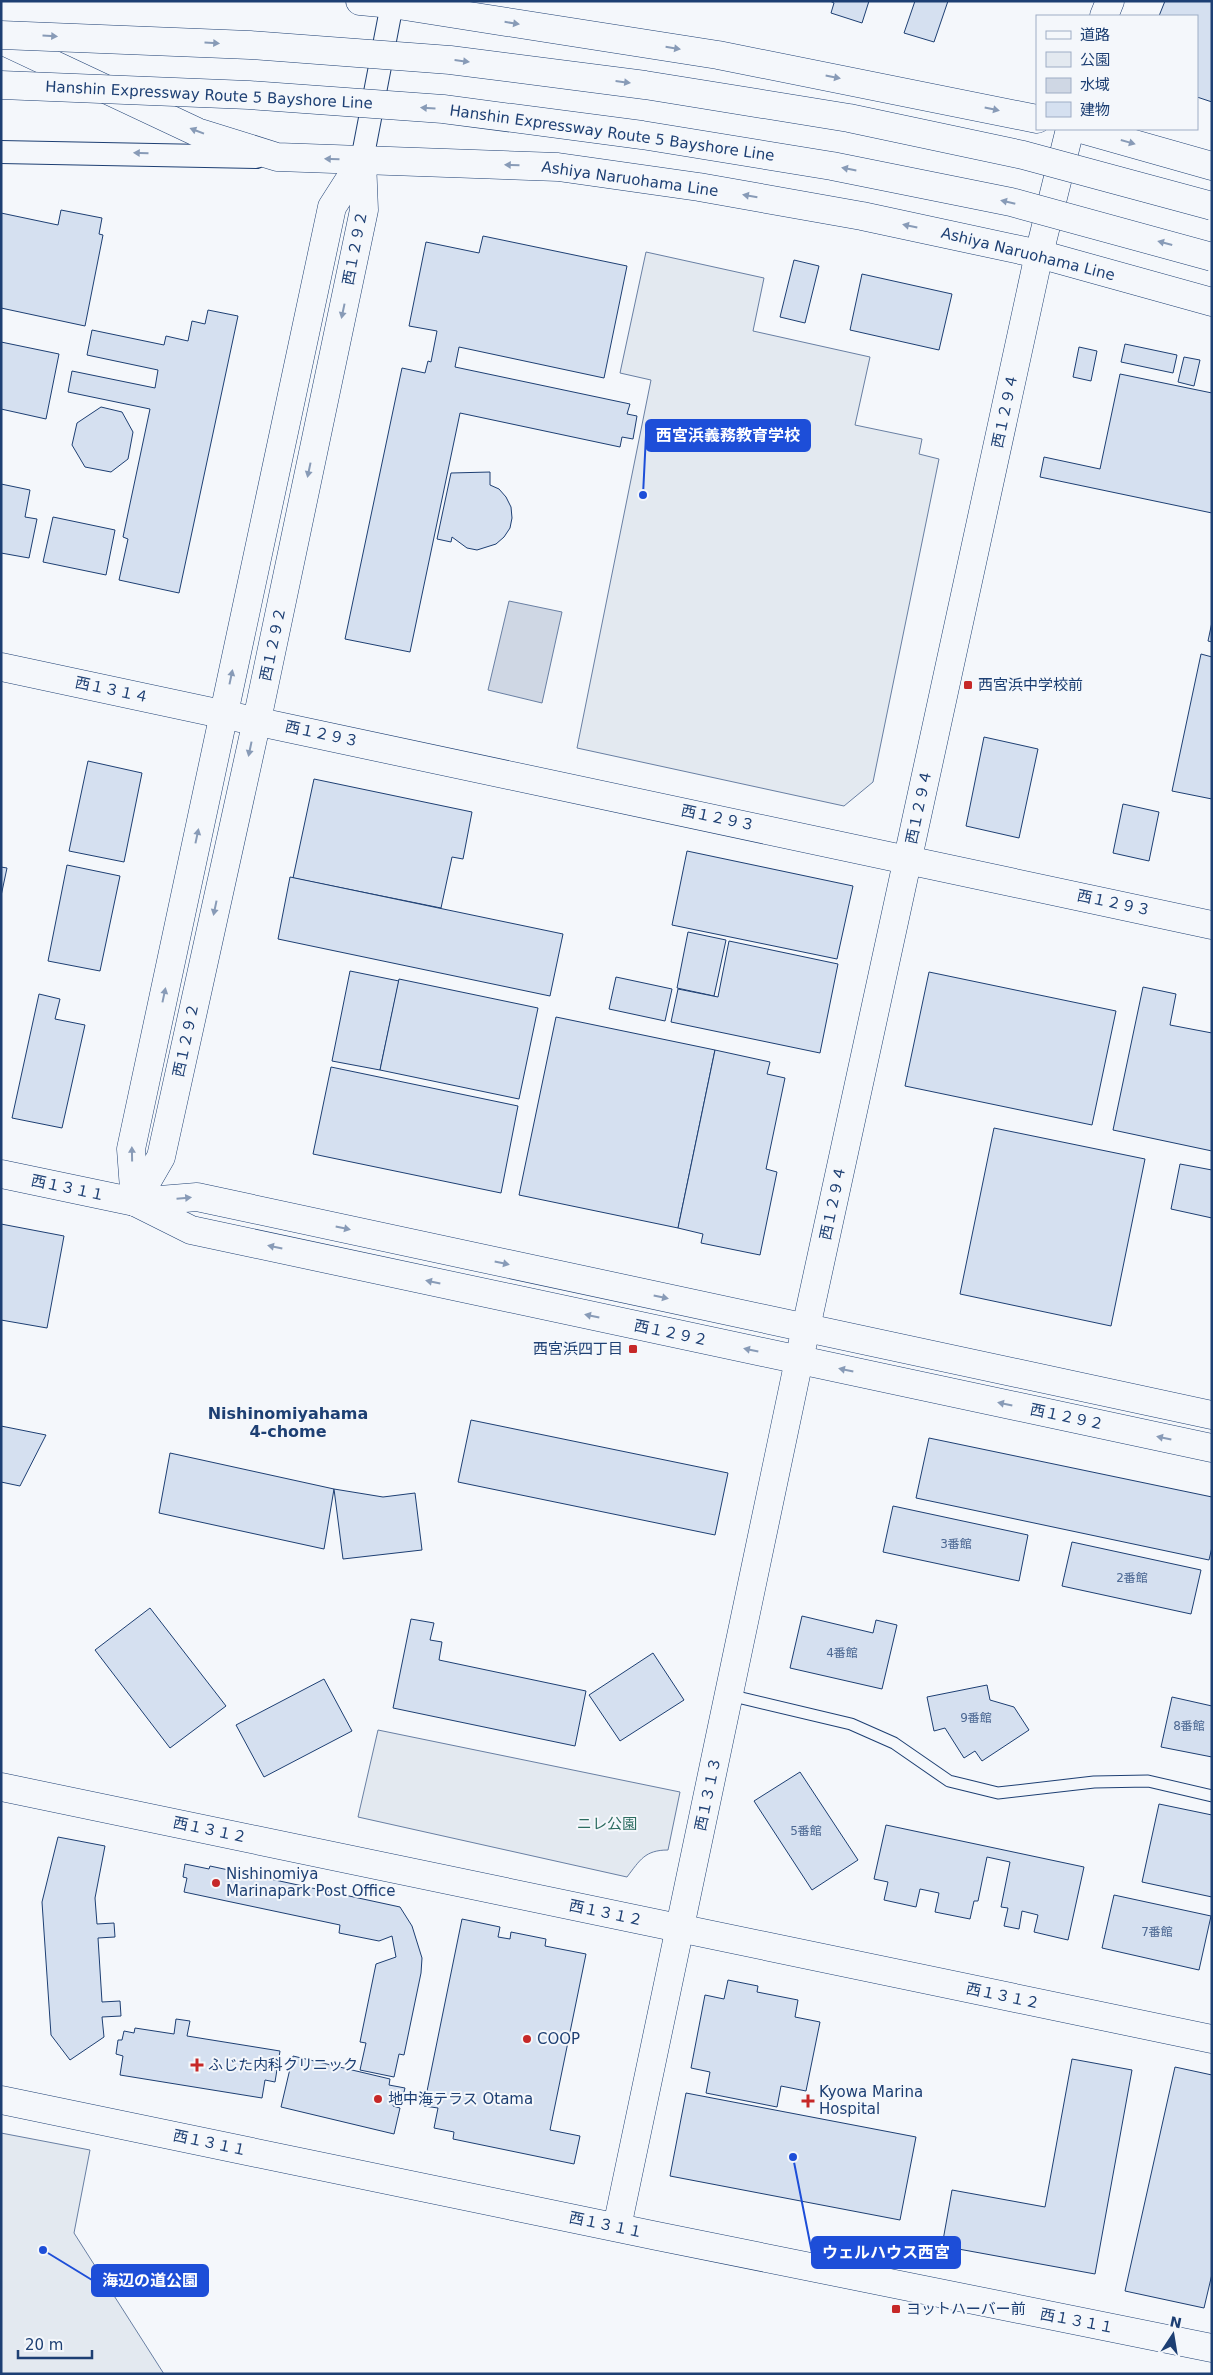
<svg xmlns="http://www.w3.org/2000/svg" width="1213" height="2375" viewBox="0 0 1213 2375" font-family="'DejaVu Sans','Noto Sans JP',sans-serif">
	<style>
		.green { fill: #e3e9f0; stroke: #687fa3 }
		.water { fill: #cfd7e4; stroke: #687fa3 }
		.building { fill: #d5e0f0; stroke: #1d3f73 }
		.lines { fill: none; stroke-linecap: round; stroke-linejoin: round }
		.service-casing { stroke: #1d3f73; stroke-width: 13 }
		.minor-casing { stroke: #1d3f73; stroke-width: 24 }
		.tertiary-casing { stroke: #1d3f73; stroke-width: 29 }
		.secondary-casing { stroke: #1d3f73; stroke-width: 29 }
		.service { stroke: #f4f7fb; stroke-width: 11 }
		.minor { stroke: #f4f7fb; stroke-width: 22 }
		.tertiary { stroke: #f4f7fb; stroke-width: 28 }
		.secondary { stroke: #f4f7fb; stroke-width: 28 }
		.motorway-bridge-casing { stroke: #1d3f73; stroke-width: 29; stroke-linecap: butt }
		.motorway-bridge { stroke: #f4f7fb; stroke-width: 28 }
		.oneway { fill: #889bb7 }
		.poi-dot { fill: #c62828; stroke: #f4f7fb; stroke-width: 2 }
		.labels { text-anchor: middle; stroke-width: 4; stroke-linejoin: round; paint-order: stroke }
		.number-label { font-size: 12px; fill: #4b6792 }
		.street-label { font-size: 15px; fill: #1d3f73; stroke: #f4f7fb }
		.poi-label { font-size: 15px; fill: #1d3f73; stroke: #f4f7fb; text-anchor: start }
		.park-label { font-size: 15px; fill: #2c6c60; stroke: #f4f7fb }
		.neighbourhood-label { font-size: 16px; font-weight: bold; fill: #1d3f73; stroke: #f4f7fb }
		.leader { fill: none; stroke: #1d4ed8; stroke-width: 2 }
		.callout-dot { fill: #1d4ed8; stroke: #f4f7fb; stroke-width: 2 }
		.callout { fill: #1d4ed8; stroke: #1d4ed8; stroke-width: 2 }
		.callout-label { font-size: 16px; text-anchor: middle; font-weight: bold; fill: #fff }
	</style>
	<rect width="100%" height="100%" fill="#f4f7fb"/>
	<g class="green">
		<polygon points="646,252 764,278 753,331 870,357 855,425 922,439 919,454 939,459 873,782 844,806 577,748 651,380 620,373"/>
		<path d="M378,1730L680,1792L668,1850C645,1850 640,1860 627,1877L358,1817Z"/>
		<polygon points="1,2133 90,2150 74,2233 164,2374 1,2374"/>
	</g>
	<polygon class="water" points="509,601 562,612 542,703 488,690"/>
	<g class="building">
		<polygon points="830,1 869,1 862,23 831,13 834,3"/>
		<polygon points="915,1 948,1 934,42 904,33"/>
		<polygon points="1165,1 1212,1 1212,102 1197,97 1197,16 1159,16"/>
		<polygon points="61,210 102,218 99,234 103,235 85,326 1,308 1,213 58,225"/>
		<polygon points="483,236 627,266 604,378 459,347 455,367 630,404 627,414 637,416 633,439 622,437 620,447 460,413 410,652 345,639 402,368 425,373 428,361 431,362 437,331 409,326 426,242 479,253"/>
		<polygon points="794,260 819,266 805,323 780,317"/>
		<polygon points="862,274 952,294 939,350 850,330"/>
		<polygon points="208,310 238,316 179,593 119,580 128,539 123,537 150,409 68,392 72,371 155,388 158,370 87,355 92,330 164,345 166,336 188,341 192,321 205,324"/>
		<polygon points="1,342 59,354 46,419 1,409"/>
		<polygon points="1125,344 1177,355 1173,373 1121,362"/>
		<polygon points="1079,347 1097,351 1091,381 1073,377"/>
		<polygon points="1184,357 1200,360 1194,386 1178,382"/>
		<polygon points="1120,374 1212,393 1212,513 1040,477 1044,457 1100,469"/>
		<polygon points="101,407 122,412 133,432 128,459 111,472 85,467 72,445 77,423"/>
		<polygon points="490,472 490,485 499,489 506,497 511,507 512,518 510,528 504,537 496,544 477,550 467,548 452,537 451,542 437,539 451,473"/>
		<polygon points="1,484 30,490 25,517 37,519 29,558 1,553"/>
		<polygon points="53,517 115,530 106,575 43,562"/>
		<polygon points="1212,622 1212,642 1208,641"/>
		<polygon points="1201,654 1212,657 1212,799 1172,791"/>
		<polygon points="984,737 1038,749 1019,838 966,826"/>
		<polygon points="88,761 142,773 124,862 69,851"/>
		<polygon points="314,779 472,812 463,859 452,857 441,908 293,878"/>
		<polygon points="1123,804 1159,812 1149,861 1113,853"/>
		<polygon points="687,851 853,886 837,959 672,925"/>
		<polygon points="67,865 120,876 100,971 48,961"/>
		<polygon points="1,867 7,868 1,896"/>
		<polygon points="290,877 563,934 550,996 278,939"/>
		<polygon points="688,932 726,940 714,996 677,988"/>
		<polygon points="729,941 838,964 820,1053 671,1022 678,989 718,997"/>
		<polygon points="350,971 399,981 380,1070 332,1061"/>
		<polygon points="929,972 1116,1011 1092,1125 905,1086"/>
		<polygon points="616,977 672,989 665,1021 609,1009"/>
		<polygon points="399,979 538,1008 519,1099 380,1070"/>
		<polygon points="1143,987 1176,994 1170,1025 1212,1033 1212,1151 1113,1130"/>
		<polygon points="39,994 60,999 55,1019 85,1025 62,1128 12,1118"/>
		<polygon points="556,1017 715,1050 678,1228 519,1195"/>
		<polygon points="715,1050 770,1062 767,1074 785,1078 766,1169 777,1172 760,1255 701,1243 703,1234 678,1228"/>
		<polygon points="331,1067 518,1106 501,1193 313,1154"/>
		<polygon points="994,1128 1145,1159 1111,1326 960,1294"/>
		<polygon points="1180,1164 1212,1170 1212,1218 1171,1209"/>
		<polygon points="1,1224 64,1236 47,1328 1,1320"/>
		<polygon points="471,1420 728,1473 715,1535 458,1482"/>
		<polygon points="1,1426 46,1435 20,1486 1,1482"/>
		<polygon points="929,1438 1212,1497 1212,1547 1209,1560 916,1498"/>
		<polygon points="170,1453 334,1489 324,1549 159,1513"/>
		<polygon points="334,1489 383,1497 415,1493 422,1550 343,1559"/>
		<polygon points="893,1506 1028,1535 1019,1581 883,1552"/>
		<polygon points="1072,1542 1201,1570 1191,1614 1062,1586"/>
		<polygon points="150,1608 226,1706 170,1748 95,1650"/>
		<polygon points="802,1616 873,1633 876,1620 897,1625 882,1689 790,1668"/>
		<polygon points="411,1619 434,1623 430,1640 442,1642 439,1660 586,1691 575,1746 393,1708"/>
		<polygon points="653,1653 684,1700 620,1741 589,1695"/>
		<polygon points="324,1679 352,1731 264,1777 236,1725"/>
		<polygon points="987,1685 990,1700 1014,1707 1029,1730 982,1761 975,1751 964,1758 945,1728 934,1731 927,1697"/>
		<polygon points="1172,1697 1212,1706 1212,1757 1161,1747"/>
		<polygon points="800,1772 858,1860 812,1890 754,1801"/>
		<polygon points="1159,1804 1212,1815 1212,1897 1142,1882"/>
		<polygon points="886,1825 1084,1867 1068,1940 1034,1932 1038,1915 1022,1911 1019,1929 1004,1926 1008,1908 1001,1907 1010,1862 987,1857 978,1901 974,1901 970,1919 935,1912 939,1893 920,1889 916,1907 884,1900 888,1882 874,1879"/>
		<polygon points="58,1837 105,1846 95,1898 97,1924 114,1923 115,1937 98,1938 102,2002 120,2001 121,2016 102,2017 104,2037 70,2060 51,2035 42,1902"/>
		<polygon points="185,1864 209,1869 210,1866 400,1907 412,1926 422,1958 421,1973 404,2055 399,2054 394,2077 360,2070 366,2043 360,2042 376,1964 396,1957 392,1936 379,1941 339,1933 340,1925 184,1892 187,1878 183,1877"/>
		<polygon points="1114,1895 1211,1916 1199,1970 1102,1948"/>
		<polygon points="462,1919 500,1927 498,1937 510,1939 511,1932 546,1939 545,1946 586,1954 550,2130 580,2136 574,2164 453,2139 454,2132 434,2128 438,2108 424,2106"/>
		<polygon points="728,1980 758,1986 757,1992 798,2000 795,2017 820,2022 806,2091 781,2086 777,2107 706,2093 710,2072 691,2068 705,1995 724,1999"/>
		<polygon points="176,2019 190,2021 187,2036 280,2051 275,2082 265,2080 262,2098 120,2075 123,2056 116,2054 118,2040 122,2040 124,2031 134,2033 135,2028 174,2034"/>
		<polygon points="293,2056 390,2079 389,2085 405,2088 402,2100 395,2099 393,2106 400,2108 394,2134 281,2107"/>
		<polygon points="1072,2059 1132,2070 1095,2274 942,2246 952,2190 1045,2207"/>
		<polygon points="1175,2067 1212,2075 1212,2274 1204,2308 1125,2291"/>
		<polygon points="686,2093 916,2137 900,2220 670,2176"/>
	</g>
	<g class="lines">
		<defs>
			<polyline id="service" points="729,1695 851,1724 894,1743 949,1781 998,1793 1094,1782 1148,1781 1212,1796"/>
			<g id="minor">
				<polyline points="1,152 256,157"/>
				<polyline points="362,160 392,4"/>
			</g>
			<g id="tertiary">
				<polyline points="1104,16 1110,1"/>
				<polyline points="1,667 1212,925"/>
				<polyline points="1,1174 135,1202 191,1230 1212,1448"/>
				<polyline points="135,1202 197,1197 1212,1415"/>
				<polyline points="135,1202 131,1149 332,207 362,160"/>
				<polyline points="135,1202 161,1157 257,720 364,210 362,160"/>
				<polyline points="1,1787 1212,2039"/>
				<polyline points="1,2100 657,2236 1212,2348"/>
				<polyline points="617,2227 799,1360 1039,254"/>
			</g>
			<g id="secondary">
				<polyline points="360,1 392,4 718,55 1037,119"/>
				<polyline points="1,40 197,132 277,157 558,167 699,187 862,216 1039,254 1212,302"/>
				<polyline points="1081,129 1212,166"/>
				<polyline points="1039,254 1070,129"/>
			</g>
		</defs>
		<use href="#service" class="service-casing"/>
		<use href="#minor" class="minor-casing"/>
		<use href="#tertiary" class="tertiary-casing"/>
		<use href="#secondary" class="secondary-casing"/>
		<use href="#service" class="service"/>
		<use href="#minor" class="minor"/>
		<use href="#tertiary" class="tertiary"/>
		<use href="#secondary" class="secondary"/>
		<defs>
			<g id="motorway-bridge">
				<polyline points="1,35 250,45 450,60 645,85 849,118 1023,155 1212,206"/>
				<polyline points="1,85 249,95 443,109 642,135 832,166 1011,202 1212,257"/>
			</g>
		</defs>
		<use href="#motorway-bridge" class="motorway-bridge-casing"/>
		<use href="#motorway-bridge" class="motorway-bridge"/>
	</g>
	<defs><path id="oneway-solid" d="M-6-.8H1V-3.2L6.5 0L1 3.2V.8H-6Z" transform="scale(1.25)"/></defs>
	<g class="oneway">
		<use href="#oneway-solid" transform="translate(512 23) rotate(9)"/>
		<use href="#oneway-solid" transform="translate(50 36) rotate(3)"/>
		<use href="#oneway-solid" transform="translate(212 43) rotate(3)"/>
		<use href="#oneway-solid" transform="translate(673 48) rotate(9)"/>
		<use href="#oneway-solid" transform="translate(462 61) rotate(7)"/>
		<use href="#oneway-solid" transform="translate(833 77) rotate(11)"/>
		<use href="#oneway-solid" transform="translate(623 82) rotate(7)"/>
		<use href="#oneway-solid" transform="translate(428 108) rotate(-176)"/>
		<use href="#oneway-solid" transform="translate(992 109) rotate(12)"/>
		<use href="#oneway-solid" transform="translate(197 131) rotate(-159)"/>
		<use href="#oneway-solid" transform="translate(1128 142) rotate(16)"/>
		<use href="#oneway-solid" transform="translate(141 153) rotate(-178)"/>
		<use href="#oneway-solid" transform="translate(332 159) rotate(-178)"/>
		<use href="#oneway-solid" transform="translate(512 165) rotate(-178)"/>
		<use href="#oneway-solid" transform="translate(849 169) rotate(-169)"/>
		<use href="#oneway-solid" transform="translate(750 196) rotate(-170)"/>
		<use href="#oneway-solid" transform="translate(1008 202) rotate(-167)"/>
		<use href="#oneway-solid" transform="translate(910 226) rotate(-168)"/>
		<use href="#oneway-solid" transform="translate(1165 243) rotate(-165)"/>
		<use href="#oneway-solid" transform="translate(343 311) rotate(102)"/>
		<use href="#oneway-solid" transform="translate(309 470) rotate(102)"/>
		<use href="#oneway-solid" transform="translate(231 677) rotate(-78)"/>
		<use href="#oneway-solid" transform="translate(250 749) rotate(102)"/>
		<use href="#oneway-solid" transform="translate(197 836) rotate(-78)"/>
		<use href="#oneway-solid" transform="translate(215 908) rotate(102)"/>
		<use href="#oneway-solid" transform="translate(164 995) rotate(-78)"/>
		<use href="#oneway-solid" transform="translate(132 1154) rotate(-91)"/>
		<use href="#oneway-solid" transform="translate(184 1198) rotate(-5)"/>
		<use href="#oneway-solid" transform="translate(343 1228) rotate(12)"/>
		<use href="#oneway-solid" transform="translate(275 1247) rotate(-168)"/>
		<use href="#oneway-solid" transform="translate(502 1263) rotate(12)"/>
		<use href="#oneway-solid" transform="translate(433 1282) rotate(-168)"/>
		<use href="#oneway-solid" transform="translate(661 1297) rotate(12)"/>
		<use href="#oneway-solid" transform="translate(592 1316) rotate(-168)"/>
		<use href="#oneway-solid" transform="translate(751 1350) rotate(-168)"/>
		<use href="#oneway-solid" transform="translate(846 1370) rotate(-168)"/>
		<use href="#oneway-solid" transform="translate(1005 1404) rotate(-168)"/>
		<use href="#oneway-solid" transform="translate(1164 1438) rotate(-168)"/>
	</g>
	<g class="poi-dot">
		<rect x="963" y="680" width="10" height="10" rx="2.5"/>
		<rect x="628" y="1344" width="10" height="10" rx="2.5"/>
		<circle cx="216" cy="1883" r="5"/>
		<circle cx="527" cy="2039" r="5"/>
		<path d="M194.5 2057.5h5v5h5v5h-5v5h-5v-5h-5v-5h5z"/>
		<circle cx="378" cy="2099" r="5"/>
		<path d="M805.5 2093.5h5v5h5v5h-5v5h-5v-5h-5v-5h5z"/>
		<rect x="891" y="2304" width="10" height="10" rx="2.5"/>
	</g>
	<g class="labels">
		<g class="number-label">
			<text x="956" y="1548">3番館</text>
			<text x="1132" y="1582">2番館</text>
			<text x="842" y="1657">4番館</text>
			<text x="976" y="1722">9番館</text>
			<text x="1189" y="1730">8番館</text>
			<text x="806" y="1835">5番館</text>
			<text x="1157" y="1936">7番館</text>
		</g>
		<g class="street-label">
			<text transform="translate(209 95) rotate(3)" y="5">Hanshin Expressway Route 5 Bayshore Line</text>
			<text transform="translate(612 133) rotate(8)" y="5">Hanshin Expressway Route 5 Bayshore Line</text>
			<text transform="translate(630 179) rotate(8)" y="5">Ashiya Naruohama Line</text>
			<text transform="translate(355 248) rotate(-79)" y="5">西１２９２</text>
			<text transform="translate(1028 254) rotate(14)" y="5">Ashiya Naruohama Line</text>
			<text transform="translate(1005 411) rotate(-78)" y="5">西１２９４</text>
			<text transform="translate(273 644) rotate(-78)" y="5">西１２９２</text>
			<text transform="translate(112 690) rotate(12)" y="5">西１３１４</text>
			<text transform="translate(322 734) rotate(12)" y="5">西１２９３</text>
			<text transform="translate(919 807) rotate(-78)" y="5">西１２９４</text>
			<text transform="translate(718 818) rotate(12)" y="5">西１２９３</text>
			<text transform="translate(1114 903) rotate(12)" y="5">西１２９３</text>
			<text transform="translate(186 1040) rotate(-78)" y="5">西１２９２</text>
			<text transform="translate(68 1188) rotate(12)" y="5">西１３１１</text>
			<text transform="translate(833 1203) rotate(-78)" y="5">西１２９４</text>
			<text transform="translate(671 1333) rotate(12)" y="5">西１２９２</text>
			<text transform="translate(1067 1417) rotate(12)" y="5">西１２９２</text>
			<text transform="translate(708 1794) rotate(-78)" y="5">西１３１３</text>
			<text transform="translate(210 1830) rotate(12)" y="5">西１３１２</text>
			<text transform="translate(606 1913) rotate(12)" y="5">西１３１２</text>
			<text transform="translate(1003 1996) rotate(12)" y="5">西１３１２</text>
			<text transform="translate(210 2143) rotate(12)" y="5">西１３１１</text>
			<text transform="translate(606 2225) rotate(12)" y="5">西１３１１</text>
			<text transform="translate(1077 2321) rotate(11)" y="5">西１３１１</text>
		</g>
		<g class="poi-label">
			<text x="978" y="690">西宮浜中学校前</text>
			<text x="623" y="1354" text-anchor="end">西宮浜四丁目</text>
			<text x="226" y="1879">Nishinomiya<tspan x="226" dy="17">Marinapark Post Office</tspan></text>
			<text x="537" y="2044">COOP</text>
			<text x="208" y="2070">ふじた内科クリニック</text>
			<text x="819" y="2097">Kyowa Marina<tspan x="819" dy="17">Hospital</tspan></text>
			<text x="388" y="2104">地中海テラス Otama</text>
			<text x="906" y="2314">ヨットハーバー前</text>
		</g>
		<g class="park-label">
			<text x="607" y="1829">ニレ公園</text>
		</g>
		<g class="neighbourhood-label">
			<text x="288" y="1419">Nishinomiyahama<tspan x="288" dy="18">4-chome</tspan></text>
		</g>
	</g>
	<path class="leader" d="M643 495L646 435M793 2157L812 2253M43 2250L92 2280"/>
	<g class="callout-dot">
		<circle cx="643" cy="495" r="5"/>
		<circle cx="793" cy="2157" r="5"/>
		<circle cx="43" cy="2250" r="5"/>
	</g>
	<g class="callout">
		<rect x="646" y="420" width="164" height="31" rx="5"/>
		<rect x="812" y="2237" width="148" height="31" rx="5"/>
		<rect x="92" y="2265" width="116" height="31" rx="5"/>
	</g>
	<g class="callout-label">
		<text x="728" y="441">西宮浜義務教育学校</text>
		<text x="886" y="2258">ウェルハウス西宮</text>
		<text x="150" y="2286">海辺の道公園</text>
	</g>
	<rect width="1213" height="2375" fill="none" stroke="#1d3f73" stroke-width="5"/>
	<rect x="1036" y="15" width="162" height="115" fill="#f4f7fb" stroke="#9eadc5"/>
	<rect x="1046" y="31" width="25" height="8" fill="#f4f7fb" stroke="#9eadc5"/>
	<text x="1080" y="40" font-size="15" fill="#1d3f73">道路</text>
	<rect x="1046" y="52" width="25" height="15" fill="#e3e9f0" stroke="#9eadc5"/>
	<text x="1080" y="65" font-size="15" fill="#1d3f73">公園</text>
	<rect x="1046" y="78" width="25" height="15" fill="#cfd7e4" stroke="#9eadc5"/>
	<text x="1080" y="90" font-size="15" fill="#1d3f73">水域</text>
	<rect x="1046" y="102" width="25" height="15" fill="#d5e0f0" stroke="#9eadc5"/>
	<text x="1080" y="115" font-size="15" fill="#1d3f73">建物</text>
	<g transform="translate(1173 2335) rotate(12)" stroke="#f4f7fb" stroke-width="4" paint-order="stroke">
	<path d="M0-4L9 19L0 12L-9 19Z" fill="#1d3f73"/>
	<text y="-8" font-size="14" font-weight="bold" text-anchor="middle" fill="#1d3f73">N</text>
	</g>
	<path d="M18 2350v8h74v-8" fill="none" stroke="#1d3f73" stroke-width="2.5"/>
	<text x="25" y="2350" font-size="15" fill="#1d3f73" stroke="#f4f7fb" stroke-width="4" paint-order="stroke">20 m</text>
</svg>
